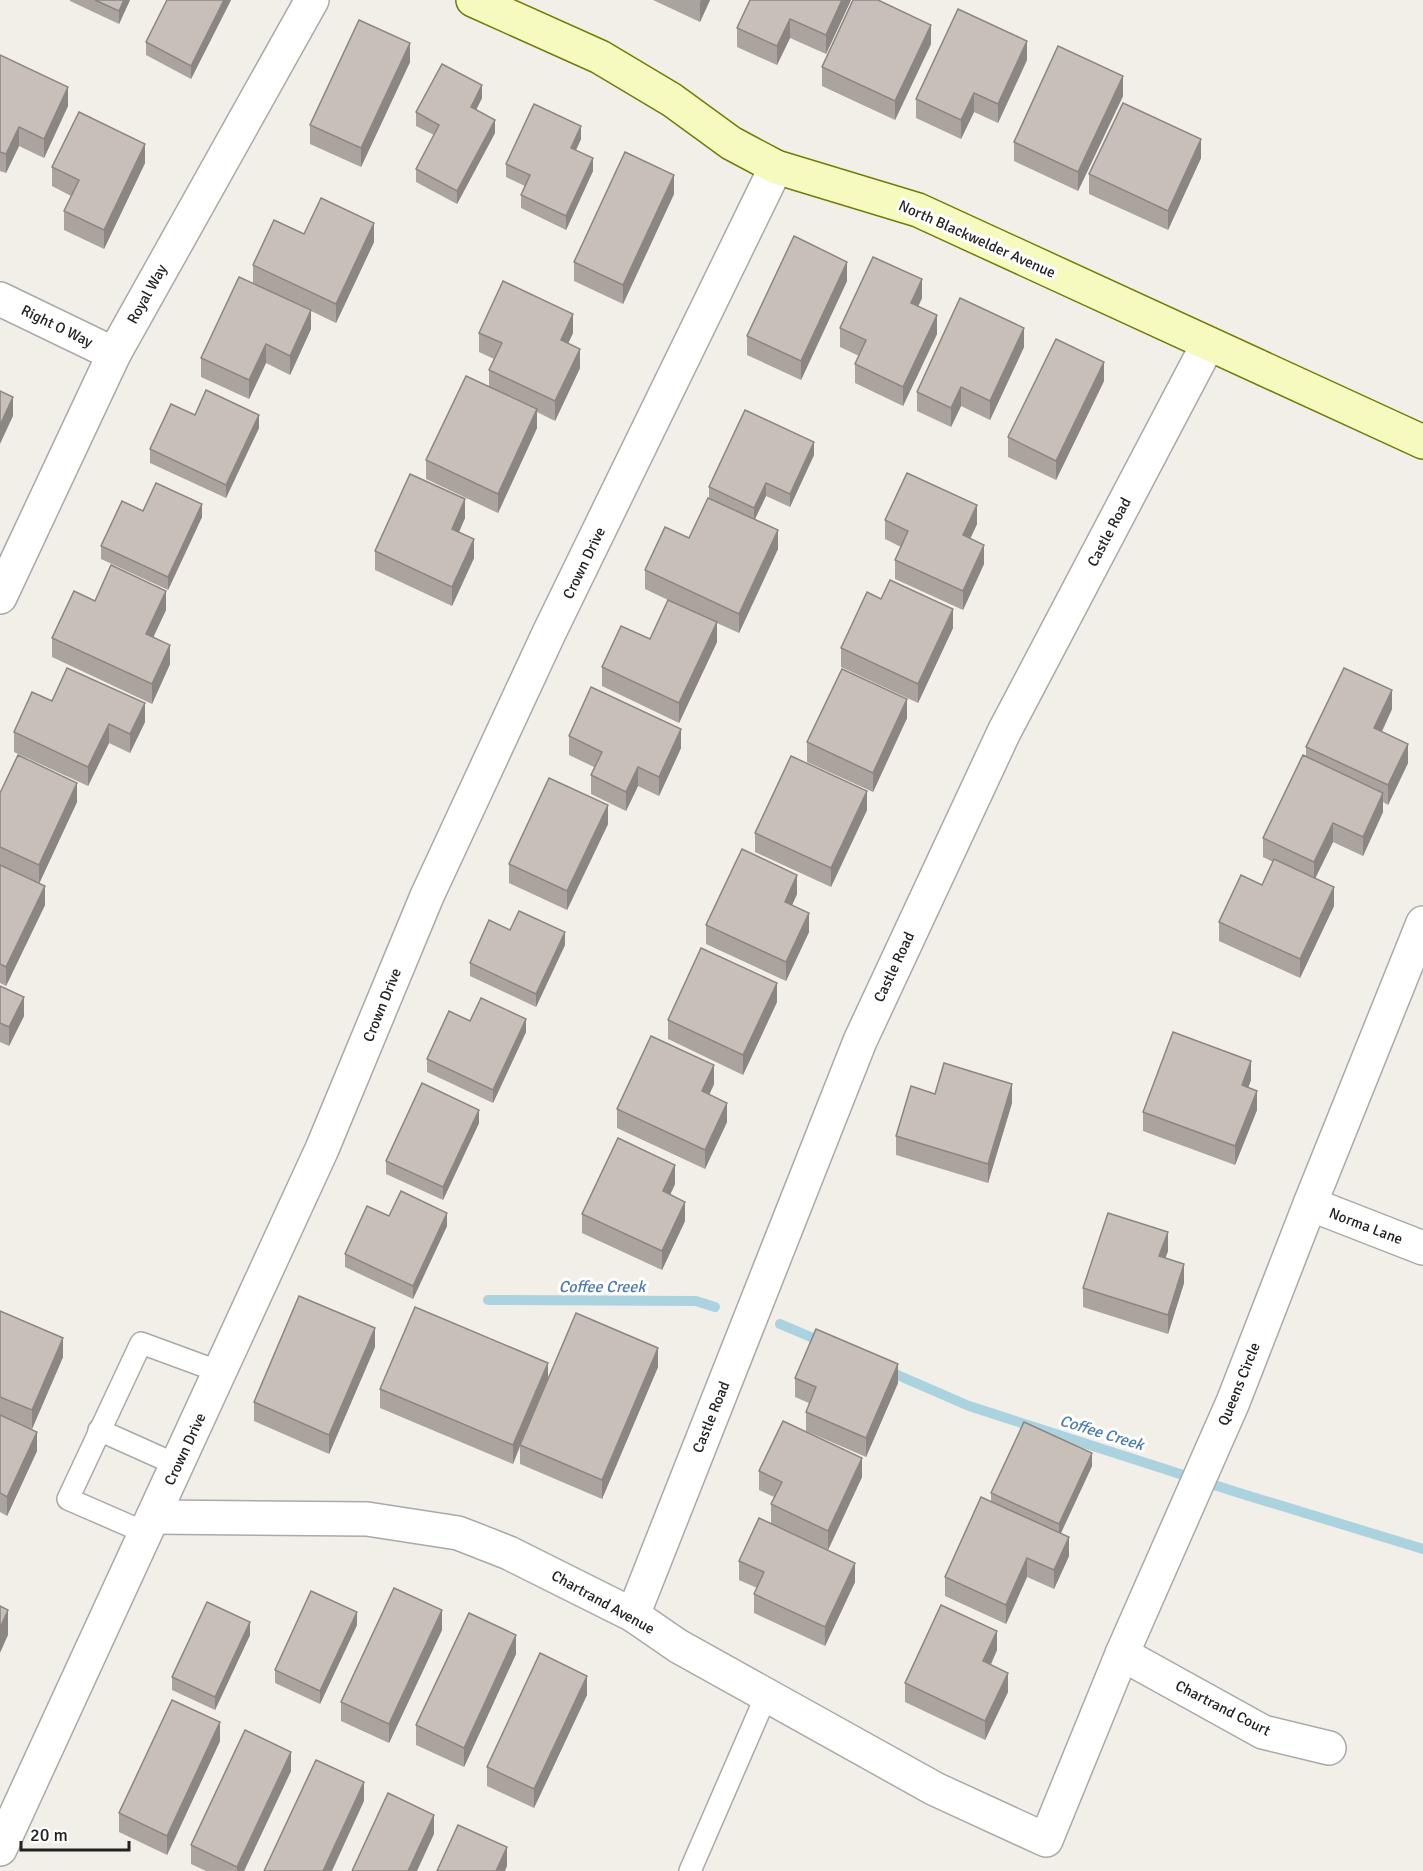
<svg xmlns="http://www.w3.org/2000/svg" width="1423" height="1871" viewBox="0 0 1423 1871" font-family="Signika,sans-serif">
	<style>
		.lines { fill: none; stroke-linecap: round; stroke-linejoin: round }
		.stream { stroke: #aad3df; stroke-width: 10 }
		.lane-casing { stroke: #a9a9a9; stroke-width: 24 }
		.street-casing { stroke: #a9a9a9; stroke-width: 36 }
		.secondary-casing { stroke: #707d05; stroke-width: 36 }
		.lane { stroke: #fff; stroke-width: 21 }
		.street { stroke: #fff; stroke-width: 33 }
		.secondary { stroke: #f7fabf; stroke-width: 33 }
		.wall { fill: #aba49e }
		.shaded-wall { fill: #8b8681 }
		.building { fill: #c7bfb8; stroke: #8b8681; stroke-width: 1.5 }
		.labels { text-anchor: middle; stroke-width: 6; stroke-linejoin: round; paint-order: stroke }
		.street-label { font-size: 15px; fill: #222; stroke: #fff }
		.water-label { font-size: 16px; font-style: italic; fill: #4a7aab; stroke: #fff }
	</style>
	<rect width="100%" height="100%" fill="#f2efe9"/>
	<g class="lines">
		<g class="stream">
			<polyline points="488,1300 696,1301 715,1307"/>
			<polyline points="780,1324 825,1343"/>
			<polyline points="886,1370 969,1406 1233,1491 1423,1549"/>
		</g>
		<defs>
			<g id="lane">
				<polyline points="99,1430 177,1465"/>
				<polyline points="146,1533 68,1499 141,1343 220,1372"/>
				<polyline points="690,1871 766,1696"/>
			</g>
			<g id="street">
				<polyline points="0,299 114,354"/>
				<polyline points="0,597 114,354 312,0"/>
				<polyline points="1310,1204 1423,1248"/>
				<polyline points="153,1517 367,1519 458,1533 509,1553 633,1615 678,1646 935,1789 1046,1840 1122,1654 1233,1402 1310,1204 1423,923"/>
				<polyline points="633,1615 860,1041 1004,732 1208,344"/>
				<polyline points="1122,1654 1263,1732 1329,1748"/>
				<polyline points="0,1849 322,1149 427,896 549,633 776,167"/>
			</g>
			<polyline id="secondary" points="473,0 600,57 672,100 731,143 776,167 918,210 1423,442"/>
		</defs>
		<use href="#lane" class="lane-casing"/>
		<use href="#street" class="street-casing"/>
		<use href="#secondary" class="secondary-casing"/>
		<use href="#lane" class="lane"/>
		<use href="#street" class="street"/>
		<use href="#secondary" class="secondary"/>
	</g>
	<g class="wall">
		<polygon points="70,0 130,0 119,24 70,1"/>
		<polygon points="231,0 191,79 146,55 146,42"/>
		<polygon points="653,0 710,0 700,22"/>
		<polygon points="750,0 851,0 826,54 790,38 777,65 737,47 737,28"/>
		<polygon points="931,44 895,120 822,86 822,67"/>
		<polygon points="0,55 68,106 44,158 19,146 6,173 0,171"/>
		<polygon points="1027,60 998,123 974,112 961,139 916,118 916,99"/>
		<polygon points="410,62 361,167 310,144 310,125"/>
		<polygon points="1123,96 1078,191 1014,161 1014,142"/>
		<polygon points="482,98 476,110 495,133 457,204 416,182 416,169 434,135 416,126 416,112"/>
		<polygon points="581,139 576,150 593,171 566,230 521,208 521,195 525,186 506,177 506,164"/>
		<polygon points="1201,158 1168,230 1089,194 1089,174"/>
		<polygon points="145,163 104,249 64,230 64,211 71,196 52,186 52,167"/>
		<polygon points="674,194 623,304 574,281 574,262"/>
		<polygon points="304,234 374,242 336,323 311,311 311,329 290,375 266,363 249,399 201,377 201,358 253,283 253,265"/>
		<polygon points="847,281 801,380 747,355 747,336"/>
		<polygon points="922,298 918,306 937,334 903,406 855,383 855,364 859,356 840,347 840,328"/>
		<polygon points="479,333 573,333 568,343 580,368 555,421 537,412 537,428 498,513 426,479 426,460 489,387 489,370 494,359 479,352"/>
		<polygon points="1024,347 990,420 961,406 951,427 917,411 917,392"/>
		<polygon points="1104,381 1056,480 1008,457 1008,437"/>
		<polygon points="195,415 259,428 226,498 150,463 150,449"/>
		<polygon points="814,455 790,507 766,496 755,519 778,549 739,633 717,623 717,642 679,723 602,686 602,667 650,639 668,600 645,589 645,570 689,538 709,498 709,487"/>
		<polygon points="143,511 202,517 168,590 101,559 101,546"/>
		<polygon points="465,518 459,532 474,558 452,606 375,570 375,551"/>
		<polygon points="885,520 977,524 970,539 984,564 963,610 895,579 895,560 901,547 885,539"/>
		<polygon points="881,599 953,628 918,703 841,667 841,648"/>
		<polygon points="95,601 166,610 153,637 170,664 152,704 52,657 52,638"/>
		<polygon points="52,701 145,722 130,753 109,743 88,786 14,752 14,732"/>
		<polygon points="1392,709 1382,732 1408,763 1388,805 1383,802 1383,812 1363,856 1333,842 1315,878 1334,906 1300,978 1219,941 1219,922 1262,885 1273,862 1263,857 1263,838 1306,757 1306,747"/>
		<polygon points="907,718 873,792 807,762 807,742"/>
		<polygon points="569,736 681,748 659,796 638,786 626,811 591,794 591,775 594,767 569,755"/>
		<polygon points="0,793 77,802 39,883 45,905 6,986 0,983"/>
		<polygon points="867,810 831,887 755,852 755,833"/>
		<polygon points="608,824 567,910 509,883 509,864"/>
		<polygon points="797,894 792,905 809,932 786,981 706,944 706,925"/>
		<polygon points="565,945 536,1007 470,976 470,963"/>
		<polygon points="0,986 24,1016 9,1046 0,1042"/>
		<polygon points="777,1002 743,1075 668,1039 668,1020"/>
		<polygon points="470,1021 526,1032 493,1103 427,1072 427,1059"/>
		<polygon points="1251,1080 1248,1088 1257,1110 1235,1165 1143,1131 1143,1112"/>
		<polygon points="714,1084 709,1095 727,1122 705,1169 617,1128 617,1109"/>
		<polygon points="1012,1103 988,1183 896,1155 896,1136"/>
		<polygon points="479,1123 443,1200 386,1174 386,1161"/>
		<polygon points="675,1184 670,1195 685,1221 662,1270 582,1233 582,1214"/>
		<polygon points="447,1226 413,1299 345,1267 345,1254"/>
		<polygon points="1168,1251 1165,1258 1184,1283 1168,1334 1083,1307 1083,1288"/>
		<polygon points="0,1311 63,1357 32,1429 37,1451 7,1516 0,1512"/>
		<polygon points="375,1347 329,1454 254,1421 254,1402"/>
		<polygon points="658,1367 602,1499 520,1464 520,1447 513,1464 380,1408 380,1389 548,1380"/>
		<polygon points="795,1378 898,1383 866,1457 806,1431 806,1412 809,1403 795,1397"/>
		<polygon points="1092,1466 1061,1533 1069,1556 1054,1589 1027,1577 1006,1624 945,1596 945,1577 991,1502 991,1493"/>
		<polygon points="759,1471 862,1477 828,1550 855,1582 825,1646 754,1613 754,1594 757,1588 739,1580 739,1561 771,1523 771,1504 774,1497 759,1490"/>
		<polygon points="357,1625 320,1704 275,1683 275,1670"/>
		<polygon points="442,1630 389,1743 341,1721 341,1702"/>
		<polygon points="250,1635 215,1710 172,1690 172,1677"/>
		<polygon points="997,1650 991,1665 1008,1692 985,1740 905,1702 905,1683"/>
		<polygon points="516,1654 464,1767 416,1745 416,1725"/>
		<polygon points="587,1695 534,1808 487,1786 487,1767"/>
		<polygon points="220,1741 167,1855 119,1832 119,1813"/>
		<polygon points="291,1771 244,1871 206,1871 191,1864 191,1845"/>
	</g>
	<g class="shaded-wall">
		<polygon points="124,0 130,0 119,24 119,11"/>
		<polygon points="224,0 231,0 191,79 191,66"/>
		<polygon points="701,0 710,0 700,22 700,3"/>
		<polygon points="842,0 851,0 826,54 826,35"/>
		<polygon points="790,19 790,38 777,65 777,46"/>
		<polygon points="931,25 931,44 895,120 895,101"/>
		<polygon points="1027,41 1027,60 998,123 998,104"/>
		<polygon points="410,43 410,62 361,167 361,148"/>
		<polygon points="1123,76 1123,96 1078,191 1078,172"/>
		<polygon points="482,85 482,98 471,120 471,107"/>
		<polygon points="68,87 68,106 44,158 44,139"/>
		<polygon points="974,93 974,112 961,139 961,120"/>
		<polygon points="495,120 495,133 457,204 457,191"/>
		<polygon points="581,126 581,139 571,161 571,148"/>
		<polygon points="19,127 19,146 6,173 6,154"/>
		<polygon points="1201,139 1201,158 1168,230 1168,211"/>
		<polygon points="145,144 145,163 104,249 104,230"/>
		<polygon points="593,158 593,171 566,230 566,216"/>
		<polygon points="674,175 674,194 623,304 623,285"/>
		<polygon points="374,223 374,242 336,323 336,304"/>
		<polygon points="847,262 847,281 801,380 801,361"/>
		<polygon points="922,279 922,298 911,322 911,303"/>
		<polygon points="311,310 311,329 290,375 290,356"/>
		<polygon points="573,314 573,333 561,359 561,340"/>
		<polygon points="937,315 937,334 903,406 903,387"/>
		<polygon points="1024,328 1024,347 990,420 990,401"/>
		<polygon points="266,344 266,363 249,399 249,380"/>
		<polygon points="580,349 580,368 555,421 555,401"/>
		<polygon points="1104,362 1104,381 1056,480 1056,461"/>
		<polygon points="961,387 961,406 951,427 951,408"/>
		<polygon points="13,397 13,416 0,444 0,425"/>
		<polygon points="537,409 537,428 498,513 498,494"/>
		<polygon points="259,415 259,428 226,498 226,485"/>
		<polygon points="814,442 814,455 790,507 790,494"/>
		<polygon points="766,483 766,496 754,521 754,508"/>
		<polygon points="465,499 465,518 452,548 452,529"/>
		<polygon points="202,504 202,517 168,590 168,577"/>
		<polygon points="977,505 977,524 963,554 963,535"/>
		<polygon points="778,530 778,549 739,633 739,614"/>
		<polygon points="474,539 474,558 452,606 452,587"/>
		<polygon points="984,545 984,564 963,610 963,591"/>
		<polygon points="166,591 166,610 146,653 146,634"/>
		<polygon points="953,609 953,628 918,703 918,684"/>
		<polygon points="717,622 717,642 679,723 679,703"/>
		<polygon points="170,645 170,664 152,704 152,684"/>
		<polygon points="1392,690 1392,709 1374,747 1374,728"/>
		<polygon points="907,699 907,718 873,792 873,773"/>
		<polygon points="145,703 145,722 130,753 130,734"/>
		<polygon points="109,724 109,743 88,786 88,767"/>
		<polygon points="681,729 681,748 659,796 659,777"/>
		<polygon points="1408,744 1408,763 1388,805 1388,785"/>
		<polygon points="638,767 638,786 626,811 626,792"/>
		<polygon points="77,783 77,802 39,884 39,865"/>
		<polygon points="867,791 867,810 831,887 831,868"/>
		<polygon points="1383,793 1383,812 1363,856 1363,837"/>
		<polygon points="608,805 608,824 567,910 567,891"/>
		<polygon points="1333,823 1333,842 1314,881 1314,862"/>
		<polygon points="797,875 797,894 785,921 785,902"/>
		<polygon points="45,886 45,905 6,986 6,967"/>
		<polygon points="1334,887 1334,906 1300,978 1300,959"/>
		<polygon points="809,913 809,932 786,981 786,962"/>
		<polygon points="565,932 565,945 536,1007 536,994"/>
		<polygon points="777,983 777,1002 743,1075 743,1055"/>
		<polygon points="24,997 24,1016 9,1046 9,1027"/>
		<polygon points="526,1019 526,1032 493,1103 493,1090"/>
		<polygon points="1251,1061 1251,1080 1242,1104 1242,1085"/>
		<polygon points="714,1065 714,1084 702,1111 702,1091"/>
		<polygon points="1012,1084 1012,1103 988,1183 988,1164"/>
		<polygon points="1257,1091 1257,1110 1235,1165 1235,1146"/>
		<polygon points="727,1103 727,1122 705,1169 705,1150"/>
		<polygon points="479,1110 479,1123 443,1200 443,1187"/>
		<polygon points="675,1165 675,1184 663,1210 663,1191"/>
		<polygon points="685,1202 685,1221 662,1270 662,1251"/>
		<polygon points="447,1213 447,1226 413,1299 413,1286"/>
		<polygon points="1168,1232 1168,1251 1159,1276 1159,1256"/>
		<polygon points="1184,1264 1184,1283 1168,1334 1168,1315"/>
		<polygon points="375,1328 375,1347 329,1454 329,1435"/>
		<polygon points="63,1338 63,1357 32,1429 32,1410"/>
		<polygon points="658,1348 658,1367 602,1499 602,1480"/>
		<polygon points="548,1363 548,1382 520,1445 513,1464 513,1445"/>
		<polygon points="898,1364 898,1383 866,1457 866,1438"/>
		<polygon points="37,1432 37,1451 7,1516 7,1497"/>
		<polygon points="1092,1453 1092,1466 1059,1537 1059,1524"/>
		<polygon points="862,1458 862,1477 828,1550 828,1531"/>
		<polygon points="1069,1537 1069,1556 1054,1589 1054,1570"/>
		<polygon points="1027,1558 1027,1577 1006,1624 1006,1605"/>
		<polygon points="855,1563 855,1582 825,1646 825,1627"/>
		<polygon points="8,1610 8,1635 0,1653 0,1628"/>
		<polygon points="442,1610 442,1630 389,1743 389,1724"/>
		<polygon points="357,1612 357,1625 320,1704 320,1691"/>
		<polygon points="250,1622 250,1635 215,1710 215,1697"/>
		<polygon points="997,1631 997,1650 983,1680 983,1661"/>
		<polygon points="516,1635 516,1654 464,1767 464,1748"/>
		<polygon points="1008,1673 1008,1692 985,1740 985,1721"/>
		<polygon points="587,1676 587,1695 534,1808 534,1789"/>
		<polygon points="220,1722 220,1741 167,1855 167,1836"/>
		<polygon points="291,1752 291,1771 244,1871 237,1871 237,1867"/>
		<polygon points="364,1782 364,1801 332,1871 323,1871"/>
		<polygon points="434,1815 434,1834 417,1871 408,1871"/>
		<polygon points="507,1847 507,1866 505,1871 496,1871"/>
	</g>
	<g class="building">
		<polygon points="95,0 124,0 119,11"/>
		<polygon points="167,0 224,0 191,66 146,42"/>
		<polygon points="750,0 842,0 826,35 790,19 777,46 737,28"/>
		<polygon points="853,0 878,0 931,25 895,101 822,67"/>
		<polygon points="958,9 1027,41 998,104 974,93 961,120 916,99"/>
		<polygon points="359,20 410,43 361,148 310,125"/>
		<polygon points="1058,46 1123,76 1078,172 1014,142"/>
		<polygon points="0,55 68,87 44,139 19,127 6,154 0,152"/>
		<polygon points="442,64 482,85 471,107 495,120 457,191 416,169 439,125 416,112"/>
		<polygon points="1123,103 1201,139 1168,211 1089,174"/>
		<polygon points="534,104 581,126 571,148 593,158 566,216 521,195 530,175 506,164"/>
		<polygon points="79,112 145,144 104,230 64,211 79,180 52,167"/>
		<polygon points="625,152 674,175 623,285 574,262"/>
		<polygon points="321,198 374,223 336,304 253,265 274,220 304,234"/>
		<polygon points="794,236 847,262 801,361 747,336"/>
		<polygon points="873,257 922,279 911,303 937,315 903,387 855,364 866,340 840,328"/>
		<polygon points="239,277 311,310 290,356 266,344 249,380 201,358"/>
		<polygon points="503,281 573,314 561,340 580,349 555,401 489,370 502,343 479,333"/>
		<polygon points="960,298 1024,328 990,401 961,387 951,408 917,392"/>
		<polygon points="1056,339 1104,362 1056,461 1008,437"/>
		<polygon points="466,376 537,409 498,494 426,460"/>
		<polygon points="206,390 259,415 226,485 150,449 171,404 195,415"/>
		<polygon points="0,391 13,397 0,425"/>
		<polygon points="745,410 814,442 790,494 766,483 754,508 709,487"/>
		<polygon points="907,473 977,505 963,535 984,545 963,591 895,560 908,531 885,520"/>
		<polygon points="410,474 465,499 452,529 474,539 452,587 375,551"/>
		<polygon points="156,483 202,504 168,577 101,546 122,501 143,511"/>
		<polygon points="708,498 778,530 739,614 645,570 665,527 689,538"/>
		<polygon points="111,565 166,591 146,634 170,645 152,684 52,638 74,591 95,601"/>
		<polygon points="890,580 953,609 918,684 841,648 867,592 881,599"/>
		<polygon points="668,600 717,622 679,703 602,667 621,626 650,639"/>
		<polygon points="67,668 145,703 130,734 109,724 88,767 14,732 32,692 52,701"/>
		<polygon points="1344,668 1392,690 1374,728 1408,744 1388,785 1306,747"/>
		<polygon points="842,669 907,699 873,773 807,742"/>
		<polygon points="591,687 681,729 659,777 638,767 626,792 591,775 602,752 569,736"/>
		<polygon points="18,755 77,783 39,865 0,847 0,793"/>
		<polygon points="1303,755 1383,793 1363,837 1333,823 1314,862 1263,838"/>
		<polygon points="791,756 867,791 831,868 755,833"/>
		<polygon points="549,778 608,805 567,891 509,864"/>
		<polygon points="742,849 797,875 785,902 809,913 786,962 706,925"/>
		<polygon points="1274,859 1334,887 1300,959 1219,922 1241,875 1262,885"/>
		<polygon points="0,865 45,886 6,967 0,964"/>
		<polygon points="519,911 565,932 536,994 470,963 489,920 510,930"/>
		<polygon points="701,948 777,983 743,1055 668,1020"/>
		<polygon points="0,986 24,997 9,1027 0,1023"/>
		<polygon points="481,998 526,1019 493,1090 427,1059 449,1011 470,1021"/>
		<polygon points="1173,1032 1251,1061 1242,1085 1257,1091 1235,1146 1143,1112"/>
		<polygon points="651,1036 714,1065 702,1091 727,1103 705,1150 617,1109"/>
		<polygon points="944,1063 1012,1084 988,1164 896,1136 911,1086 935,1094"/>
		<polygon points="422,1083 479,1110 443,1187 386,1161"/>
		<polygon points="618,1138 675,1165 663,1191 685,1202 662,1251 582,1214"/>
		<polygon points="401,1191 447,1213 413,1286 345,1254 367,1206 389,1216"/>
		<polygon points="1108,1213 1168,1232 1159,1256 1184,1264 1168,1315 1083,1288"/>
		<polygon points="299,1296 375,1328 329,1435 254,1402"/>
		<polygon points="415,1307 548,1363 513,1445 380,1389"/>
		<polygon points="0,1311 63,1338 32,1410 0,1397"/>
		<polygon points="576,1313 658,1348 602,1480 520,1445"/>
		<polygon points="816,1329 898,1364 866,1438 806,1412 816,1387 795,1378"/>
		<polygon points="0,1415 37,1432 7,1497 0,1493"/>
		<polygon points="783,1421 862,1458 828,1531 771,1504 782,1482 759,1471"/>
		<polygon points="1024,1422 1092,1453 1059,1524 991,1493"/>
		<polygon points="981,1497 1069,1537 1054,1570 1027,1558 1006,1605 945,1577"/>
		<polygon points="759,1518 855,1563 825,1627 754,1594 764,1572 739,1561"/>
		<polygon points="394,1588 442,1610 389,1724 341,1702"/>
		<polygon points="311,1591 357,1612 320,1691 275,1670"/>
		<polygon points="207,1602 250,1622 215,1697 172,1677"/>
		<polygon points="941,1605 997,1631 983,1661 1008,1673 985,1721 905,1683"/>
		<polygon points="0,1606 8,1610 0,1628"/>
		<polygon points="469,1613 516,1635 464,1748 416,1725"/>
		<polygon points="540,1653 587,1676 534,1789 487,1767"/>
		<polygon points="172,1700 220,1722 167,1836 119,1813"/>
		<polygon points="245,1730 291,1752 237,1867 191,1845"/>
		<polygon points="316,1760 364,1782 323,1871 264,1871"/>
		<polygon points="388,1793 434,1815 408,1871 352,1871"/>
		<polygon points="458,1825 507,1847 496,1871 437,1871"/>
	</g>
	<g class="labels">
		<g class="street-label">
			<text transform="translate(977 239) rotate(24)" y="5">North Blackwelder Avenue</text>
			<text transform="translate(147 294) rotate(-61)" y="5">Royal Way</text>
			<text transform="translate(57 326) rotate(26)" y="5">Right O Way</text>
			<text transform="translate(1109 532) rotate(-62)" y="5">Castle Road</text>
			<text transform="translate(584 563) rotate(-64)" y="5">Crown Drive</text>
			<text transform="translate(894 967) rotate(-65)" y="5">Castle Road</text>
			<text transform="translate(382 1005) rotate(-68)" y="5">Crown Drive</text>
			<text transform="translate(1366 1226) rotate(21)" y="5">Norma Lane</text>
			<text transform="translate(1239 1384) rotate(-68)" y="5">Queens Circle</text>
			<text transform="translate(711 1417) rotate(-68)" y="5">Castle Road</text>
			<text transform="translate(185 1449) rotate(-65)" y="5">Crown Drive</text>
			<text transform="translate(603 1602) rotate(29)" y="5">Chartrand Avenue</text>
			<text transform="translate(1223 1708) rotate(27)" y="5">Chartrand Court</text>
		</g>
		<g class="water-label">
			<text x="602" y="1292">Coffee Creek</text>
			<text transform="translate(1102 1432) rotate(17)" y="6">Coffee Creek</text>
		</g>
	</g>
	<path d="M21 1841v9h108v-9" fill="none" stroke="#222222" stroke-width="3"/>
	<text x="30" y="1841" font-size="18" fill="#222222" stroke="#ffffff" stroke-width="4.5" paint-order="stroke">20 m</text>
</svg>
